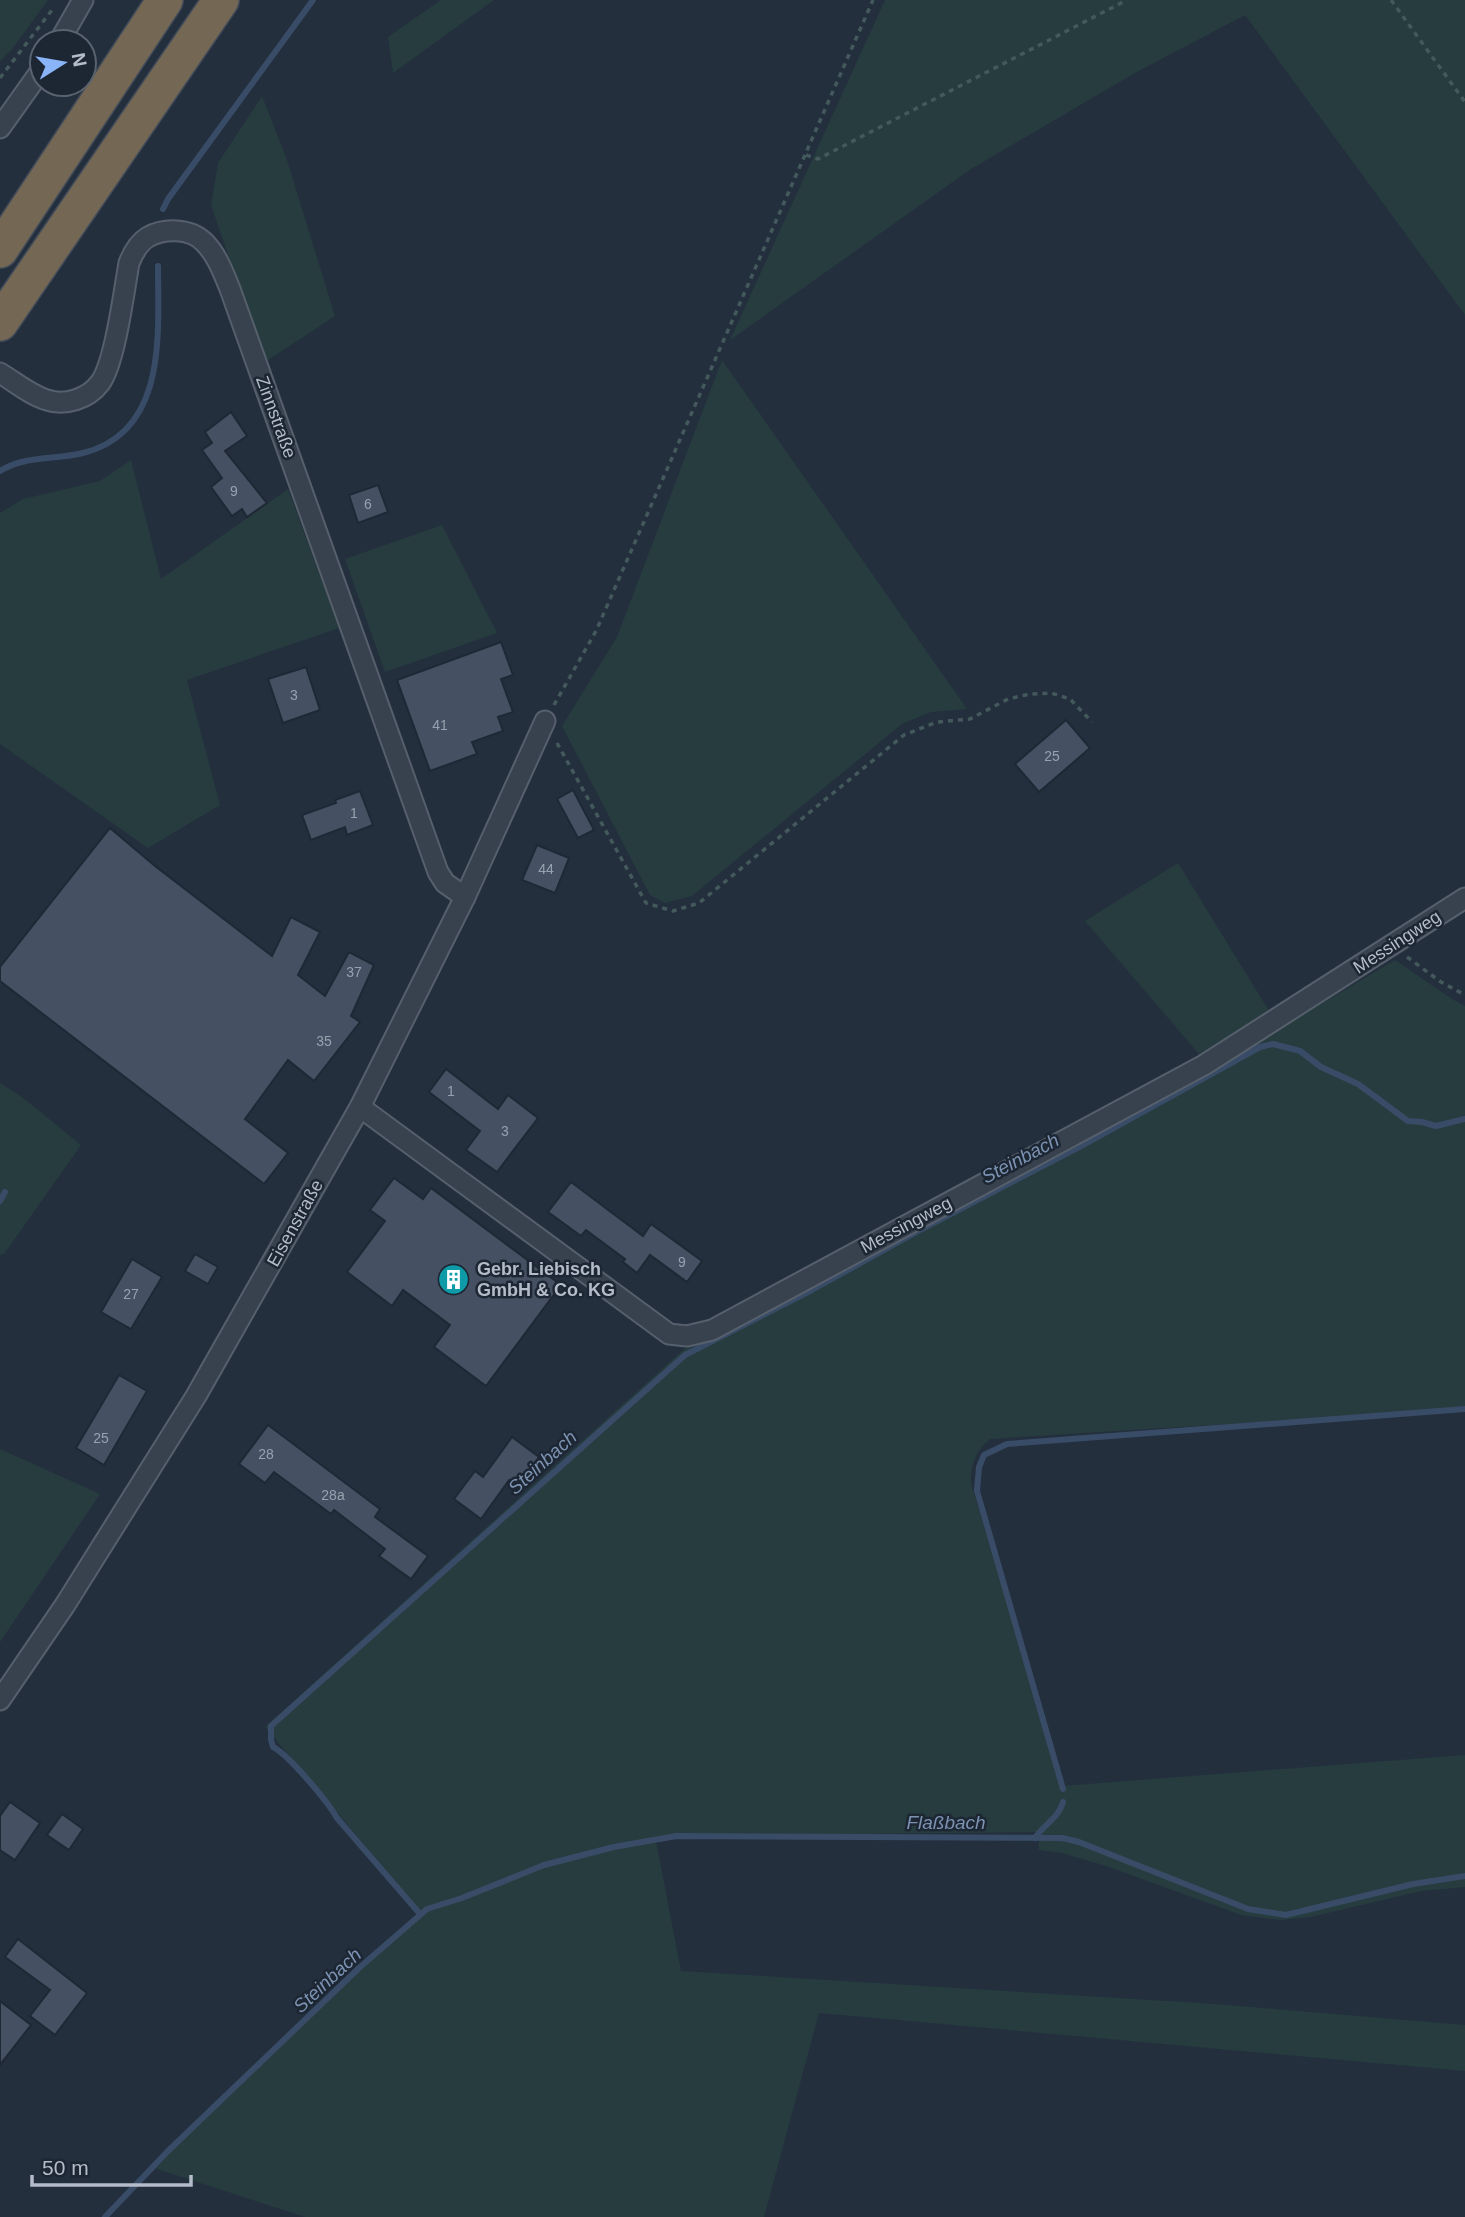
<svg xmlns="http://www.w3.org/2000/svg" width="1465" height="2217" viewBox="0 0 1465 2217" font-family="Arial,sans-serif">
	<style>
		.green { fill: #263c3f }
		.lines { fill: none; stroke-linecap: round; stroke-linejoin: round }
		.stream { stroke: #394c67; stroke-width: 6 }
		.building { fill: #455162; stroke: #1f2835; stroke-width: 2 }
		.minor-casing { stroke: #565f6c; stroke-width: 23 }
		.motorway-casing { stroke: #434c59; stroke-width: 38 }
		.path { stroke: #44595c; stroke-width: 3.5; stroke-dasharray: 5 5; stroke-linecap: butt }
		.minor { stroke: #38414e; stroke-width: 19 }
		.motorway { stroke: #746855; stroke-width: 35 }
		.labels { text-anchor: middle; stroke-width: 5; stroke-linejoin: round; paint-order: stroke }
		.number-label { font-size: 14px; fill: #98a1af }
		.street-label { font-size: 18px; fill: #b4bcc9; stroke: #1d2633 }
		.poi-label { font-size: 18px; font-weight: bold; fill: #b4bcc9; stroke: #1d2633; text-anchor: start }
		.water-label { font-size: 19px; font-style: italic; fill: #7c92b1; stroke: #1d2633 }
	</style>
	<rect width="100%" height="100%" fill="#242f3e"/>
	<g class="green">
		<polygon points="0,0 48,0 13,48 0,61"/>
		<polygon points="441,0 494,0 393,73 388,37"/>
		<polygon points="885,0 1465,0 1465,315 1245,15 1135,73 971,169 730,340"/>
		<polygon points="262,96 286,157 335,316 265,362 211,205 218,163"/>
		<polygon points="722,360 967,709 931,712 902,724 692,896 665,903 650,895 562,726 617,637"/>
		<polygon points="131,460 161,579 288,489 339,628 187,680 220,805 148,848 0,744 0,513 23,499 100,481"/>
		<polygon points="442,525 497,633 385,672 345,559"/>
		<polygon points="1178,863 1269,1011 1199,1054 1085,921"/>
		<path d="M1395,960L1452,999L1465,1006V1409L990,1439C975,1452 971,1464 971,1484L1058,1766L1062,1786L1465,1755V1887L1421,1891L1311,1917L1281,1920L1241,1915L1106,1866L1062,1853L1039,1850V1832L655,1836L681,1971L1216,2004L1465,2025V2071L819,2013L764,2217H305L151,2167L302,2021L422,1913L265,1727L683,1350L1183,1086Z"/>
		<polygon points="0,1083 22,1097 81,1145 4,1254 0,1255"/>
		<polygon points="0,1449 100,1494 0,1642"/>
	</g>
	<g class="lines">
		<g class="stream">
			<polyline points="163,209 168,199 313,0"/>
			<path d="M0,471C26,455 55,460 83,453C168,432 158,333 158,266"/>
			<polyline points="0,1201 5,1192"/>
			<polyline points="1063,1789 977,1491 979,1467 984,1455 1007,1444 1465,1409"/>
			<path d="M1035,1838C1043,1825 1059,1818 1063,1802"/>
			<path d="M420,1914L337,1818C328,1802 289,1755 273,1747L271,1740V1726L685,1355L810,1291L922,1229L1081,1146L1260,1047L1273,1044L1300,1051L1321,1067L1358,1084L1408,1121L1422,1122L1436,1126L1465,1119"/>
			<polyline points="105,2217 168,2151 359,1968 427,1909 462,1898 544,1865 614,1847 676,1836 1062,1838 1079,1842 1248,1909 1286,1915 1413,1884 1465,1876"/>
		</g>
	</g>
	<g class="building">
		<polygon points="231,412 247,436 225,451 267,503 247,517 242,509 232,516 211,487 222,478 202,450 212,443 205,432"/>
		<polygon points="378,485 388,512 358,523 349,495"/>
		<polygon points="501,642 513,675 501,679 513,712 498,717 503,731 472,742 477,754 430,771 397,680"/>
		<polygon points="306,667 320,710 283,723 268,679"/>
		<polygon points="1066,720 1090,748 1039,792 1015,764"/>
		<polygon points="573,790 594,830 578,838 557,799"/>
		<polygon points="360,791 373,825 347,835 345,827 311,840 302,815 336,803 335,800"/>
		<polygon points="110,828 155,866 272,956 291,917 320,932 298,975 325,996 349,952 374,965 351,1016 360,1022 314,1081 288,1060 245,1119 288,1153 264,1184 0,981 0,967"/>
		<polygon points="537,845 569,858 555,893 522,880"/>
		<polygon points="446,1069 498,1109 508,1095 538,1118 497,1172 466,1150 480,1131 429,1092"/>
		<polygon points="394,1178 423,1199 431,1188 561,1285 486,1386 434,1347 450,1325 403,1290 392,1306 347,1272 385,1221 370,1210"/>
		<polygon points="571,1182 643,1236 651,1224 702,1261 687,1282 650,1255 637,1273 623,1262 625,1259 586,1230 581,1236 548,1212"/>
		<polygon points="195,1254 218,1267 208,1284 185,1271"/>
		<polygon points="132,1259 162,1277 131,1329 101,1312"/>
		<polygon points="119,1375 147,1391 104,1465 76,1448"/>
		<polygon points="268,1425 380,1509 375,1517 428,1556 411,1579 379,1556 385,1549 334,1510 331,1514 274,1472 265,1483 239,1464"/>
		<polygon points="512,1437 539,1457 518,1486 509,1480 481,1519 454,1499 475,1471 483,1477"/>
		<polygon points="10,1802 40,1823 15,1860 0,1850 0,1816"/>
		<polygon points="62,1814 83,1829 69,1850 47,1835"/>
		<polygon points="18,1939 87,1993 55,2035 30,2016 50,1990 5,1957"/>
		<polygon points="0,2001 31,2025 0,2065"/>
	</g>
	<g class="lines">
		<defs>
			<g id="minor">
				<polyline points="59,42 83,0"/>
				<polyline points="0,128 42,69"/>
				<path d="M0,373C15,382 30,395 47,400C65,406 88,399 100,383C115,363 124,291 129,263C133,253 138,243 148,237C164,228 190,228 204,242C217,255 223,272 230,289L438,872L445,883L465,897"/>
				<polyline points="360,1107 669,1334 687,1336 712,1330 1204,1065 1465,898"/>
				<polyline points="0,1700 65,1605 196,1396 360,1107 465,897 545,721"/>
			</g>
			<g id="motorway">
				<polyline points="0,250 165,0"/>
				<polyline points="0,323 221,0"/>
			</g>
		</defs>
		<use href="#minor" class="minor-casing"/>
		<use href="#motorway" class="motorway-casing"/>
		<g class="path">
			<polyline points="1391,0 1465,102"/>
			<polyline points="0,78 52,10"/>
			<polyline points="806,155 818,159 1127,0"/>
			<polyline points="554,705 596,631 873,0"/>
			<polyline points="557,743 646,903 673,911 699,903 904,735 937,722 970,719 1008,699 1030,694 1051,693 1070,699 1092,722"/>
			<polyline points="1407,957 1441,982 1465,995"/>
		</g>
		<use href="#minor" class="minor"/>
		<use href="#motorway" class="motorway"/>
	</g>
	<defs>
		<symbol id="building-disc" viewBox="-11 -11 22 22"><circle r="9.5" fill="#0f9aa8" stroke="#1d2633"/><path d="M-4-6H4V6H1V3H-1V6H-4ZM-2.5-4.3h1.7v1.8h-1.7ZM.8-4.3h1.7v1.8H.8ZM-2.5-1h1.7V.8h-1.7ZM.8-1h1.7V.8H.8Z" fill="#fff"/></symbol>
	</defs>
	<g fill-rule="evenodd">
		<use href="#building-disc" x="436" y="1262" width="35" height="35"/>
	</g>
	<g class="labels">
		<g class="number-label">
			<text x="234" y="496">9</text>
			<text x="368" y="509">6</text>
			<text x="294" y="700">3</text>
			<text x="440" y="730">41</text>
			<text x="1052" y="761">25</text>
			<text x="354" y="818">1</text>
			<text x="546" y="874">44</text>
			<text x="354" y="977">37</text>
			<text x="324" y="1046">35</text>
			<text x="451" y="1096">1</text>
			<text x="505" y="1136">3</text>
			<text x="682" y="1267">9</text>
			<text x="131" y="1299">27</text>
			<text x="101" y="1443">25</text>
			<text x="266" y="1459">28</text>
			<text x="333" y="1500">28a</text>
		</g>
		<g class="street-label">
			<text transform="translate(276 417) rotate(70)" y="6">Zinnstraße</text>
			<text transform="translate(1397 942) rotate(-33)" y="6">Messingweg</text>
			<text transform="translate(295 1223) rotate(-61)" y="6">Eisenstraße</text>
			<text transform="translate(906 1225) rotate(-28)" y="6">Messingweg</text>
		</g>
		<g class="poi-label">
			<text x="477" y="1275">Gebr. Liebisch<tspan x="477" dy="21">GmbH &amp; Co. KG</tspan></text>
		</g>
		<g class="water-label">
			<text transform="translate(1020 1158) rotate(-28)" y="7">Steinbach</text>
			<text transform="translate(542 1462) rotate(-42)" y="7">Steinbach</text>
			<text x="946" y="1829">Flaßbach</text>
			<text transform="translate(327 1980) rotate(-43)" y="7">Steinbach</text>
		</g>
	</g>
	<g transform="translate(63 63) rotate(79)"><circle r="33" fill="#1d2633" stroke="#59626f" stroke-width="2"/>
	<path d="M0-5L12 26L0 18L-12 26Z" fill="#8ab4f8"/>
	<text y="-10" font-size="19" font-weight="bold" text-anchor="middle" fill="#b4bcc9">N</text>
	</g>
	<path d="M32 2175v10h159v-10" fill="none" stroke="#b4bcc9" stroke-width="3.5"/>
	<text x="42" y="2175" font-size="21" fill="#b4bcc9" stroke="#1d2633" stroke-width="5" paint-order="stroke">50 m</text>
</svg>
